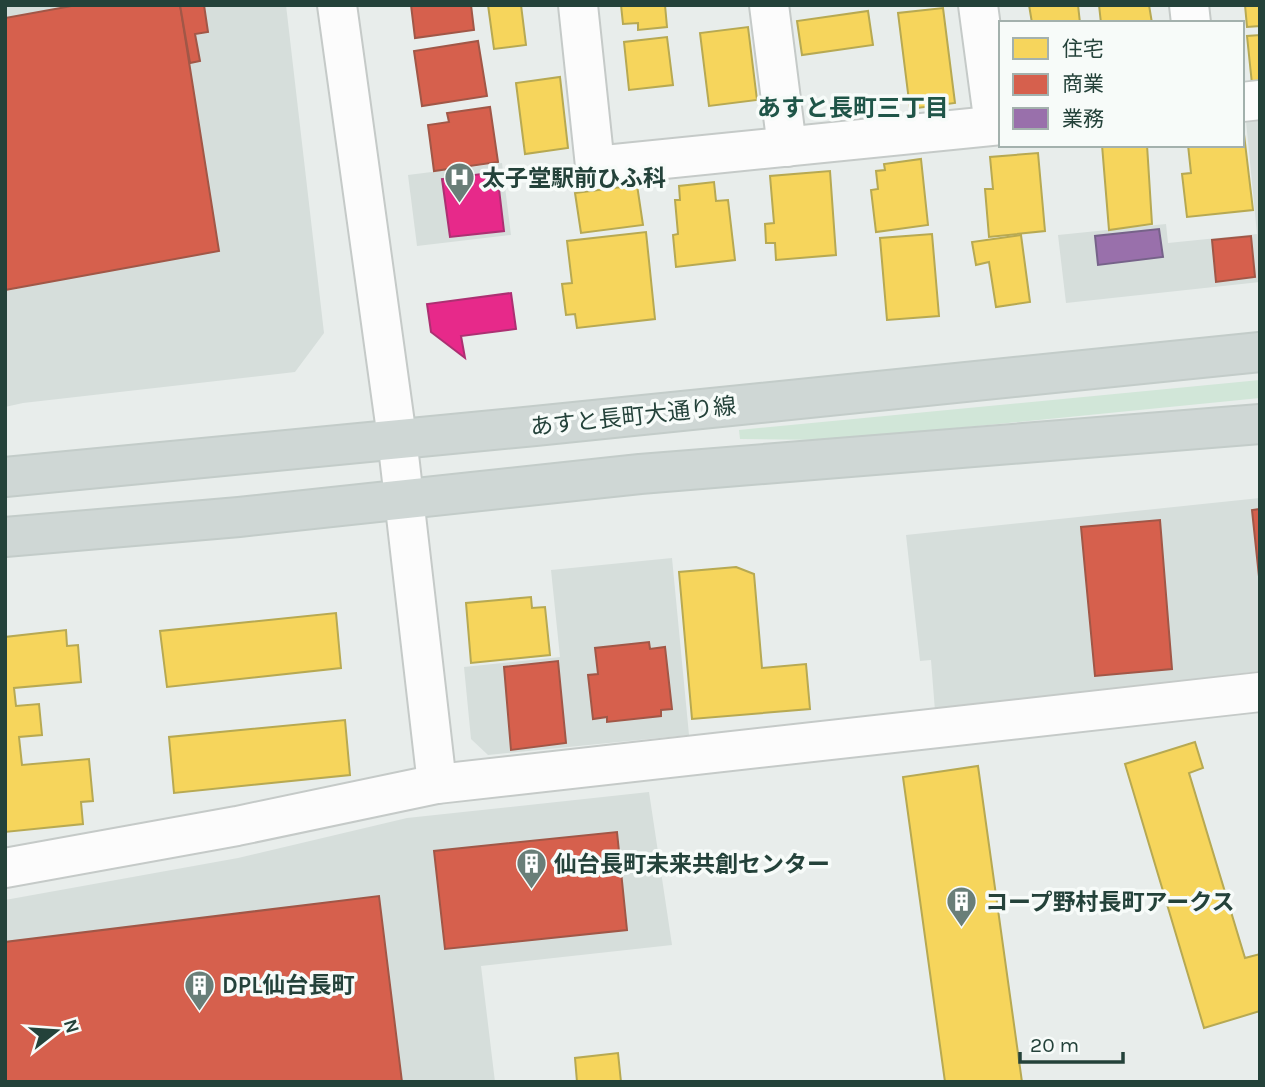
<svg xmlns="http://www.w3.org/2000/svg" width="1265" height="1087" viewBox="0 0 1265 1087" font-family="Karla,'Noto Sans JP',sans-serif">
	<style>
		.built { fill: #d6dedb }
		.green { fill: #d1e6d8 }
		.homes { fill: #f6d55c; stroke: #b7a952; stroke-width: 2 }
		.shops { fill: #d6604d; stroke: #a15747; stroke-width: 2 }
		.offices { fill: #9970ab; stroke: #766289; stroke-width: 2 }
		.health { fill: #e7298a; stroke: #ac3072; stroke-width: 2 }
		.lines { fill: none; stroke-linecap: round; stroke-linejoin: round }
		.minor-casing { stroke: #c5cac8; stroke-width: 42 }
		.major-casing { stroke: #c3ccc9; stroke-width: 42 }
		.minor { stroke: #fcfcfc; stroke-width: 38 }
		.major { stroke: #cfd7d5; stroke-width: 38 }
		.labels { text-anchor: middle; stroke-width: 7; stroke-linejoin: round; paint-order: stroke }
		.poi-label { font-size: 23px; font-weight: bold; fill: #24423a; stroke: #f7fbf9; text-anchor: start }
		.street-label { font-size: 23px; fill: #24423a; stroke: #f7fbf9 }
		.neighbourhood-label { font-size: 24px; font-weight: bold; fill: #1f5548; stroke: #f7fbf9 }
	</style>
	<rect width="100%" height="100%" fill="#e8edeb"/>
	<g class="built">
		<polygon points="5,5 286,5 324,333 295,372 23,403 5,407"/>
		<polygon points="1260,119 1260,282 1066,303 1058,235 1166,224 1168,243 1257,234 1246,121"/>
		<polygon points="502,163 511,235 417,246 408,175"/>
		<polygon points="1260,498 1260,671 935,711 931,660 920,661 906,535"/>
		<polygon points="672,558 689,735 488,755 471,739 464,667 560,657 551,570"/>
		<polygon points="649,792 672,945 481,966 495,1082 5,1082 5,900 238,858 407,818"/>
	</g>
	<polygon class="green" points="1260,380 1260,398 837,440 740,439 739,430"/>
	<g class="homes">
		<polygon points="488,5 521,5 526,45 494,49"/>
		<polygon points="621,5 665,5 667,27 638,30 638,23 623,24"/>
		<polygon points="1029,5 1078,5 1080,23 1032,23"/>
		<polygon points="1099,5 1149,5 1152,23 1101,23"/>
		<polygon points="1245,5 1260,5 1260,26 1247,27"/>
		<polygon points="943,8 955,103 910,109 898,13"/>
		<polygon points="868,11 873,45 802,55 797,21"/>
		<polygon points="748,27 757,100 709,106 700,33"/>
		<polygon points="1260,35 1260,83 1252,84 1247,36"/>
		<polygon points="667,37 673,85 629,90 624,42"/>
		<polygon points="560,77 568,148 525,154 516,83"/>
		<polygon points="1243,126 1253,210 1187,217 1182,174 1191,173 1188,145 1242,145"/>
		<polygon points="1102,145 1147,145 1152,224 1109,230"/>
		<polygon points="1038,153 1045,231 989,237 985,189 993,189 990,157"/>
		<polygon points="921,159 928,225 876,232 871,190 878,189 876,171 885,170 884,164"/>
		<polygon points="830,171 836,255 776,260 775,243 766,243 765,224 774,223 770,176"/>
		<polygon points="714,182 716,201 728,200 735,260 676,267 673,235 678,234 675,200 680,200 679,186"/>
		<polygon points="637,185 643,225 581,233 575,193"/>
		<polygon points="646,232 655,319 577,328 575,314 566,315 562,284 572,283 567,241"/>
		<polygon points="932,234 939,316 887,320 880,238"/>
		<polygon points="1021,235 1030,302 996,307 989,262 976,265 972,242"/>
		<polygon points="736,567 754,574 762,668 806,664 810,709 692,719 679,572"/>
		<polygon points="531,597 532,608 545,607 550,655 471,663 466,603"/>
		<polygon points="336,613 341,668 167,687 160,631"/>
		<polygon points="66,630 67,646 78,645 81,682 14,688 16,706 39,704 42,735 19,737 22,765 89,759 93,801 81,802 83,824 5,832 5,637"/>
		<polygon points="345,720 350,775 174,793 169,737"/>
		<polygon points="1195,742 1203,768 1189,773 1245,958 1260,954 1260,1011 1204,1028 1125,764"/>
		<polygon points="978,766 1022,1082 945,1082 903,777"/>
		<polygon points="618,1053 621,1082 577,1082 575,1058"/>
	</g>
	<g class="shops">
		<polygon points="77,5 180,5 219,251 5,290 5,18"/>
		<polygon points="180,5 204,5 208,32 195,34 200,61 190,63"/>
		<polygon points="411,5 471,5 474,30 415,38"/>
		<polygon points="478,41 487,96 422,106 414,51"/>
		<polygon points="490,107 498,162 434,171 428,125 449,122 447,113"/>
		<polygon points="1251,236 1255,277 1216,282 1212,240"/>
		<polygon points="1260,509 1260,586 1252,510"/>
		<polygon points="1160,520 1172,669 1095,676 1081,527"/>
		<polygon points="649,642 650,649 665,647 672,709 661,710 661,716 607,722 607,717 593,719 588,675 598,674 595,648"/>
		<polygon points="558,661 566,743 511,750 504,667"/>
		<polygon points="617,832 627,930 445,949 434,851"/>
		<polygon points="379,896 402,1082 5,1082 5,942"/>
	</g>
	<polygon class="offices" points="1159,229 1163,257 1098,265 1095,236"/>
	<g class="health">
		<polygon points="497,172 504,231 450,237 442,179"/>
		<polygon points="511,293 516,329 461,336 465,358 431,332 427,304"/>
	</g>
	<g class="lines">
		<defs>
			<g id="minor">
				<polyline points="337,5 397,438 437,784"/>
				<polyline points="578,5 595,166 1001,125"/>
				<polyline points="769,5 787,147"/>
				<polyline points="978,5 994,125"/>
				<polyline points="1189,5 1191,23"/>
				<polyline points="1242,102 1260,100"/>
				<polyline points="5,868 237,826 437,784 1260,692"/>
			</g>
			<g id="major">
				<polyline points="5,477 535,426 1260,352"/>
				<polyline points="5,537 239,517 640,474 1260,424"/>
			</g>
		</defs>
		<use href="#minor" class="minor-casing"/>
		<use href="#major" class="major-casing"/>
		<use href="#minor" class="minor"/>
		<use href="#major" class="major"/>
	</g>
	<defs>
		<symbol id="hospital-pin" viewBox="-11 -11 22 30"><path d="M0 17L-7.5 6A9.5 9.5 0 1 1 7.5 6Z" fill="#697e78" stroke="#f7fbf9"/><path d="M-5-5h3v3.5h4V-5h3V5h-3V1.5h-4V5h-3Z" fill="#fff"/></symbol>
		<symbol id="building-pin" viewBox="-11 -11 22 30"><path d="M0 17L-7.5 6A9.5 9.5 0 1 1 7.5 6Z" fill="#697e78" stroke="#f7fbf9"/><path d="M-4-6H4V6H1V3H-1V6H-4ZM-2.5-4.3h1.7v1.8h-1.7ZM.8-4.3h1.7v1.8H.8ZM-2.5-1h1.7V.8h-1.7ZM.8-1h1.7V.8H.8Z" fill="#fff"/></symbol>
	</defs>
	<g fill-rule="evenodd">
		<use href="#hospital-pin" x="442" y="160" width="35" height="47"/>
		<use href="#building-pin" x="514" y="846" width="35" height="47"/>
		<use href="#building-pin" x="944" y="884" width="35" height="47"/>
		<use href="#building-pin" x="182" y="968" width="35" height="47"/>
	</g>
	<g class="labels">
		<g class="poi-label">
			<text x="482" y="186">太子堂駅前ひふ科</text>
			<text x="554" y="872">仙台長町未来共創センター</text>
			<text x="985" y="910">コープ野村長町アークス</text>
			<text x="222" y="993">DPL仙台長町</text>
		</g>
		<g class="street-label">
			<text transform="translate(633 416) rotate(-6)" y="8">あすと長町大通り線</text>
		</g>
		<g class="neighbourhood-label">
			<text x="853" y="116">あすと長町三丁目</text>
		</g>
	</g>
	<rect width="1265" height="1087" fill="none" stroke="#24423a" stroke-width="14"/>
	<rect x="999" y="21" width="245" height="126" fill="#f7fbf9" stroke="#a3b1ad" stroke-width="2"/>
	<rect x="1013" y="38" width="35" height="21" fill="#f6d55c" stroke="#a3b1ad" stroke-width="2"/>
	<text x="1062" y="56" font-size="21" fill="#24423a">住宅</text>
	<rect x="1013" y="74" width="35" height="21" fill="#d6604d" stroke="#a3b1ad" stroke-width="2"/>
	<text x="1062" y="91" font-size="21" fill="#24423a">商業</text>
	<rect x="1013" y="108" width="35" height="21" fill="#9970ab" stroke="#a3b1ad" stroke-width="2"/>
	<text x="1062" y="126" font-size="21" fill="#24423a">業務</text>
	<g transform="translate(56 1031) rotate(73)" stroke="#f7fbf9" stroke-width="5" paint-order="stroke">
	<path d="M0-5L12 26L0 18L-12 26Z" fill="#24423a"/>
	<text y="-10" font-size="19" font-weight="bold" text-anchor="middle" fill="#24423a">N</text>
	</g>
	<path d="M1020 1052v10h103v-10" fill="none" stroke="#24423a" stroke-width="3.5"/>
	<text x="1030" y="1052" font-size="21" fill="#24423a" stroke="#f7fbf9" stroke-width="5" paint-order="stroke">20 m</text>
</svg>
